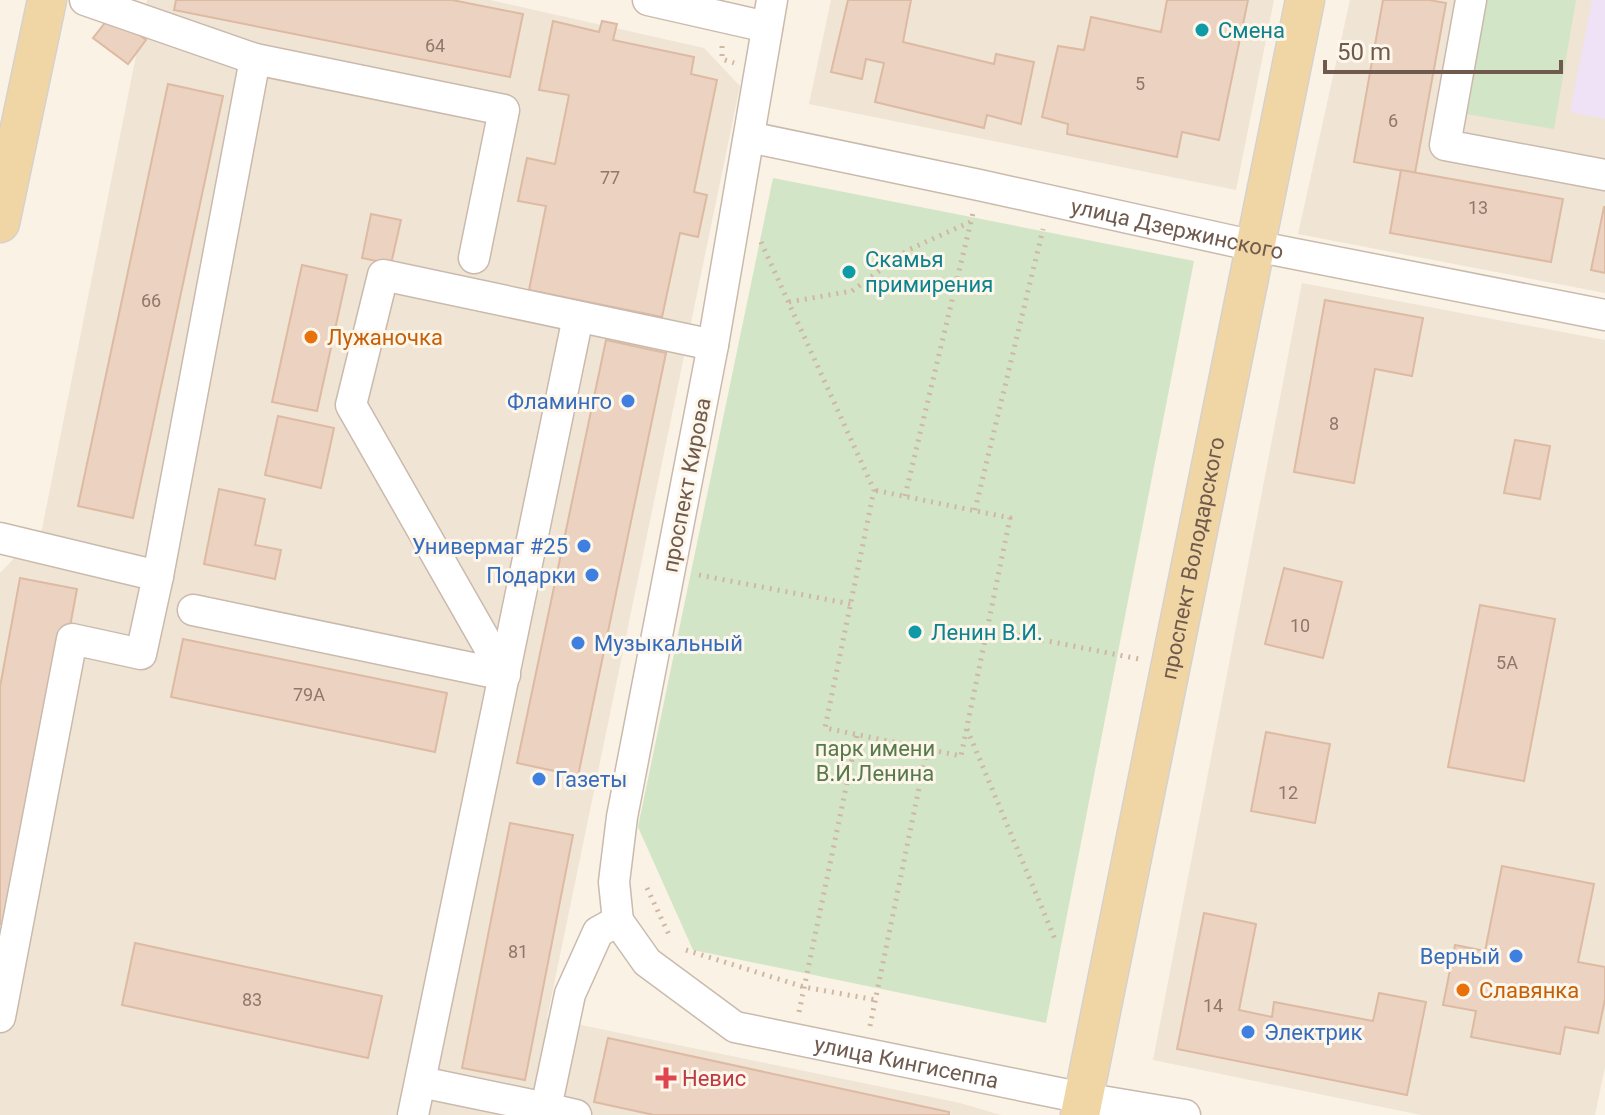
<svg xmlns="http://www.w3.org/2000/svg" width="1605" height="1115" viewBox="0 0 1605 1115" font-family="Roboto,sans-serif">
	<style>
		.residential { fill: #f0e4d5 }
		.education { fill: #efe2f6 }
		.green { fill: #d2e5c6 }
		.building { fill: #ecd2c0; stroke: #ddbaa2; stroke-width: 2 }
		.lines { fill: none; stroke-linecap: round; stroke-linejoin: round }
		.minor-casing { stroke: #cabaad; stroke-width: 33 }
		.major-casing { stroke: #d7d1cd; stroke-width: 41 }
		.path { stroke: #d0b6a3; stroke-width: 5; stroke-dasharray: 2 6; stroke-linecap: butt }
		.minor { stroke: #fff; stroke-width: 30 }
		.major { stroke: #f1d6a5; stroke-width: 38 }
		.culture-dot { fill: #0f9aa8; stroke: #fdf6eb; stroke-width: 3 }
		.food-dot { fill: #e8710a; stroke: #fdf6eb; stroke-width: 3 }
		.shop-dot { fill: #3f7fe0; stroke: #fdf6eb; stroke-width: 3 }
		.health-dot { fill: #e0444e; stroke: #fdf6eb; stroke-width: 3 }
		.labels { text-anchor: middle; stroke-width: 6; stroke-linejoin: round; paint-order: stroke }
		.number-label { font-size: 18px; fill: #8f786a }
		.culture-label { font-size: 22px; fill: #0d838f; stroke: #fdf6eb; text-anchor: start }
		.street-label { font-size: 22px; fill: #705a4d; stroke: #fdf6eb }
		.food-label { font-size: 22px; fill: #c56008; stroke: #fdf6eb; text-anchor: start }
		.shop-label { font-size: 22px; fill: #366cbe; stroke: #fdf6eb; text-anchor: end }
		.park-label { font-size: 22px; fill: #577a4a; stroke: #fdf6eb }
		.health-label { font-size: 22px; fill: #be3a42; stroke: #fdf6eb; text-anchor: start }
	</style>
	<rect width="100%" height="100%" fill="#faf2e5"/>
	<g class="residential">
		<polygon points="147,0 490,0 704,48 740,86 547,1018 960,1103 1001,1115 0,1115 0,573 42,529"/>
		<polygon points="831,0 1274,0 1236,190 809,104"/>
		<polygon points="1350,0 1605,0 1605,293 1298,234"/>
		<polygon points="1302,283 1605,340 1605,1067 1595,1115 1421,1115 1153,1060"/>
	</g>
	<polygon class="education" points="1592,0 1605,0 1605,119 1570,112"/>
	<g class="green">
		<polygon points="1485,0 1576,0 1554,129 1466,114"/>
		<polygon points="773,178 1194,261 1046,1023 693,950 638,827"/>
	</g>
	<g class="building">
		<polygon points="176,0 452,0 523,14 510,77 174,10"/>
		<polygon points="848,0 911,0 903,42 994,64 996,54 1034,62 1021,124 987,115 984,128 875,102 884,63 866,59 862,79 831,72"/>
		<polygon points="1167,0 1248,0 1219,140 1182,132 1177,157 1067,134 1068,124 1042,117 1058,46 1084,50 1091,17 1161,32"/>
		<polygon points="1383,0 1429,0 1446,3 1415,173 1354,162"/>
		<polygon points="112,14 146,40 128,64 93,38"/>
		<polygon points="553,21 599,32 602,21 617,24 613,40 694,57 691,74 717,80 694,192 707,195 698,237 680,233 662,317 529,290 546,206 518,201 527,158 555,164 569,95 539,90"/>
		<polygon points="168,84 223,96 133,518 78,506"/>
		<polygon points="1401,170 1563,199 1551,262 1390,233"/>
		<polygon points="1604,207 1605,207 1605,273 1591,270"/>
		<polygon points="371,214 401,220 391,264 362,258"/>
		<polygon points="302,265 347,275 317,411 272,402"/>
		<polygon points="1325,300 1423,318 1412,376 1375,369 1354,483 1294,472"/>
		<polygon points="606,340 666,353 578,776 517,763"/>
		<polygon points="278,416 334,428 321,488 265,475"/>
		<polygon points="1515,440 1550,446 1540,499 1504,493"/>
		<polygon points="219,489 265,499 255,545 281,550 275,579 204,564"/>
		<polygon points="1284,568 1342,582 1323,658 1265,644"/>
		<polygon points="20,578 77,589 14,926 0,924 0,687"/>
		<polygon points="1480,605 1555,619 1524,781 1448,767"/>
		<polygon points="183,639 447,693 435,752 171,697"/>
		<polygon points="1266,732 1330,744 1315,823 1251,811"/>
		<polygon points="510,823 573,835 525,1080 462,1068"/>
		<polygon points="1502,866 1594,884 1578,962 1605,967 1605,999 1598,1033 1565,1027 1560,1054 1471,1037 1476,1011 1443,1005 1455,945 1485,951"/>
		<polygon points="1204,913 1256,924 1239,1010 1272,1017 1274,1002 1373,1021 1379,993 1426,1002 1407,1095 1177,1049"/>
		<polygon points="135,943 382,996 368,1058 122,1005"/>
		<polygon points="608,1038 949,1112 949,1115 654,1115 594,1102"/>
	</g>
	<g class="lines">
		<defs>
			<g id="minor">
				<polyline points="85,0 255,59 504,110 474,258"/>
				<polyline points="648,0 767,27"/>
				<path id="s1" d="M772,0L713,345L622,817L614,882L618,921L647,962L735,1027L1083,1098L1185,1115"/>
				<polyline points="1471,0 1445,145 1605,175"/>
				<path id="s2" d="M749,137L979,185L1255,246L1605,315"/>
				<polyline points="0,538 158,576"/>
				<polyline points="193,610 505,675 351,405 383,275 713,345"/>
				<polyline points="0,1017 72,639 141,654 158,576 255,59"/>
				<polyline points="421,1082 546,1108 570,994 598,932 618,921"/>
				<polyline points="546,1108 576,1115"/>
				<polyline points="413,1115 578,317"/>
			</g>
			<g id="major">
				<polyline points="0,223 47,0"/>
				<path id="s3" d="M1080,1115L1305,0"/>
			</g>
		</defs>
		<use href="#minor" class="minor-casing"/>
		<use href="#major" class="major-casing"/>
		<g class="path">
			<polyline points="722,46 722,59 734,63"/>
			<polyline points="761,242 874,490 825,728 961,756 1010,518 874,490"/>
			<polyline points="789,302 852,291 908,250 970,222"/>
			<polyline points="905,496 973,213"/>
			<polyline points="975,510 1043,229"/>
			<polyline points="699,575 851,604"/>
			<polyline points="987,629 1139,659"/>
			<polyline points="967,729 1055,939"/>
			<polyline points="647,888 670,937"/>
			<polyline points="686,950 804,987 876,1000"/>
			<polyline points="799,1012 857,735"/>
			<polyline points="870,1026 927,749"/>
		</g>
		<use href="#minor" class="minor"/>
		<use href="#major" class="major"/>
	</g>
	<g class="culture-dot">
		<circle cx="1202" cy="30" r="8"/>
		<circle cx="849" cy="272" r="8"/>
		<circle cx="915" cy="632" r="8"/>
	</g>
	<g class="food-dot">
		<circle cx="311" cy="337" r="8"/>
		<circle cx="1463" cy="990" r="8"/>
	</g>
	<g class="shop-dot">
		<circle cx="628" cy="401" r="8"/>
		<circle cx="584" cy="546" r="8"/>
		<circle cx="592" cy="575" r="8"/>
		<circle cx="578" cy="643" r="8"/>
		<circle cx="539" cy="779" r="8"/>
		<circle cx="1516" cy="956" r="8"/>
		<circle cx="1248" cy="1032" r="8"/>
	</g>
	<path class="health-dot" d="M662 1066h8v8h8v8h-8v8h-8v-8h-8v-8h8z"/>
	<g class="labels">
		<g class="number-label">
			<text x="435" y="52">64</text>
			<text x="1140" y="90">5</text>
			<text x="1393" y="127">6</text>
			<text x="610" y="184">77</text>
			<text x="1478" y="214">13</text>
			<text x="151" y="307">66</text>
			<text x="1334" y="430">8</text>
			<text x="1300" y="632">10</text>
			<text x="1507" y="669">5А</text>
			<text x="309" y="701">79А</text>
			<text x="1288" y="799">12</text>
			<text x="518" y="958">81</text>
			<text x="252" y="1006">83</text>
			<text x="1213" y="1012">14</text>
		</g>
		<g class="culture-label">
			<text x="1218" y="38">Смена</text>
			<text x="865" y="267">Скамья<tspan x="865" dy="25">примирения</tspan></text>
			<text x="931" y="640">Ленин В.И.</text>
		</g>
		<g class="street-label">
			<text dy="8" stroke="none"><textPath href="#s2" startOffset="438">улица Дзержинского</textPath></text>
			<text transform="translate(686 485) rotate(-79)" y="8">проспект Кирова</text>
			<text dy="8" stroke="none"><textPath href="#s3" startOffset="568">проспект Володарского</textPath></text>
			<text dy="8" stroke="none"><textPath href="#s1" startOffset="1270">улица Кингисеппа</textPath></text>
		</g>
		<g class="food-label">
			<text x="327" y="345">Лужаночка</text>
			<text x="1479" y="998">Славянка</text>
		</g>
		<g class="shop-label">
			<text x="612" y="409">Фламинго</text>
			<text x="568" y="554">Универмаг #25</text>
			<text x="576" y="583">Подарки</text>
			<text x="594" y="651" text-anchor="start">Музыкальный</text>
			<text x="555" y="787" text-anchor="start">Газеты</text>
			<text x="1500" y="964">Верный</text>
			<text x="1264" y="1040" text-anchor="start">Электрик</text>
		</g>
		<g class="park-label">
			<text x="875" y="756">парк имени<tspan x="875" dy="25">В.И.Ленина</tspan></text>
		</g>
		<g class="health-label">
			<text x="682" y="1086">Невис</text>
		</g>
	</g>
	<path d="M1325 60v12h236v-12" fill="none" stroke="#705a4d" stroke-width="4"/>
	<text x="1337" y="60" font-size="24" fill="#705a4d" stroke="#fdf6eb" stroke-width="6" paint-order="stroke">50 m</text>
</svg>
